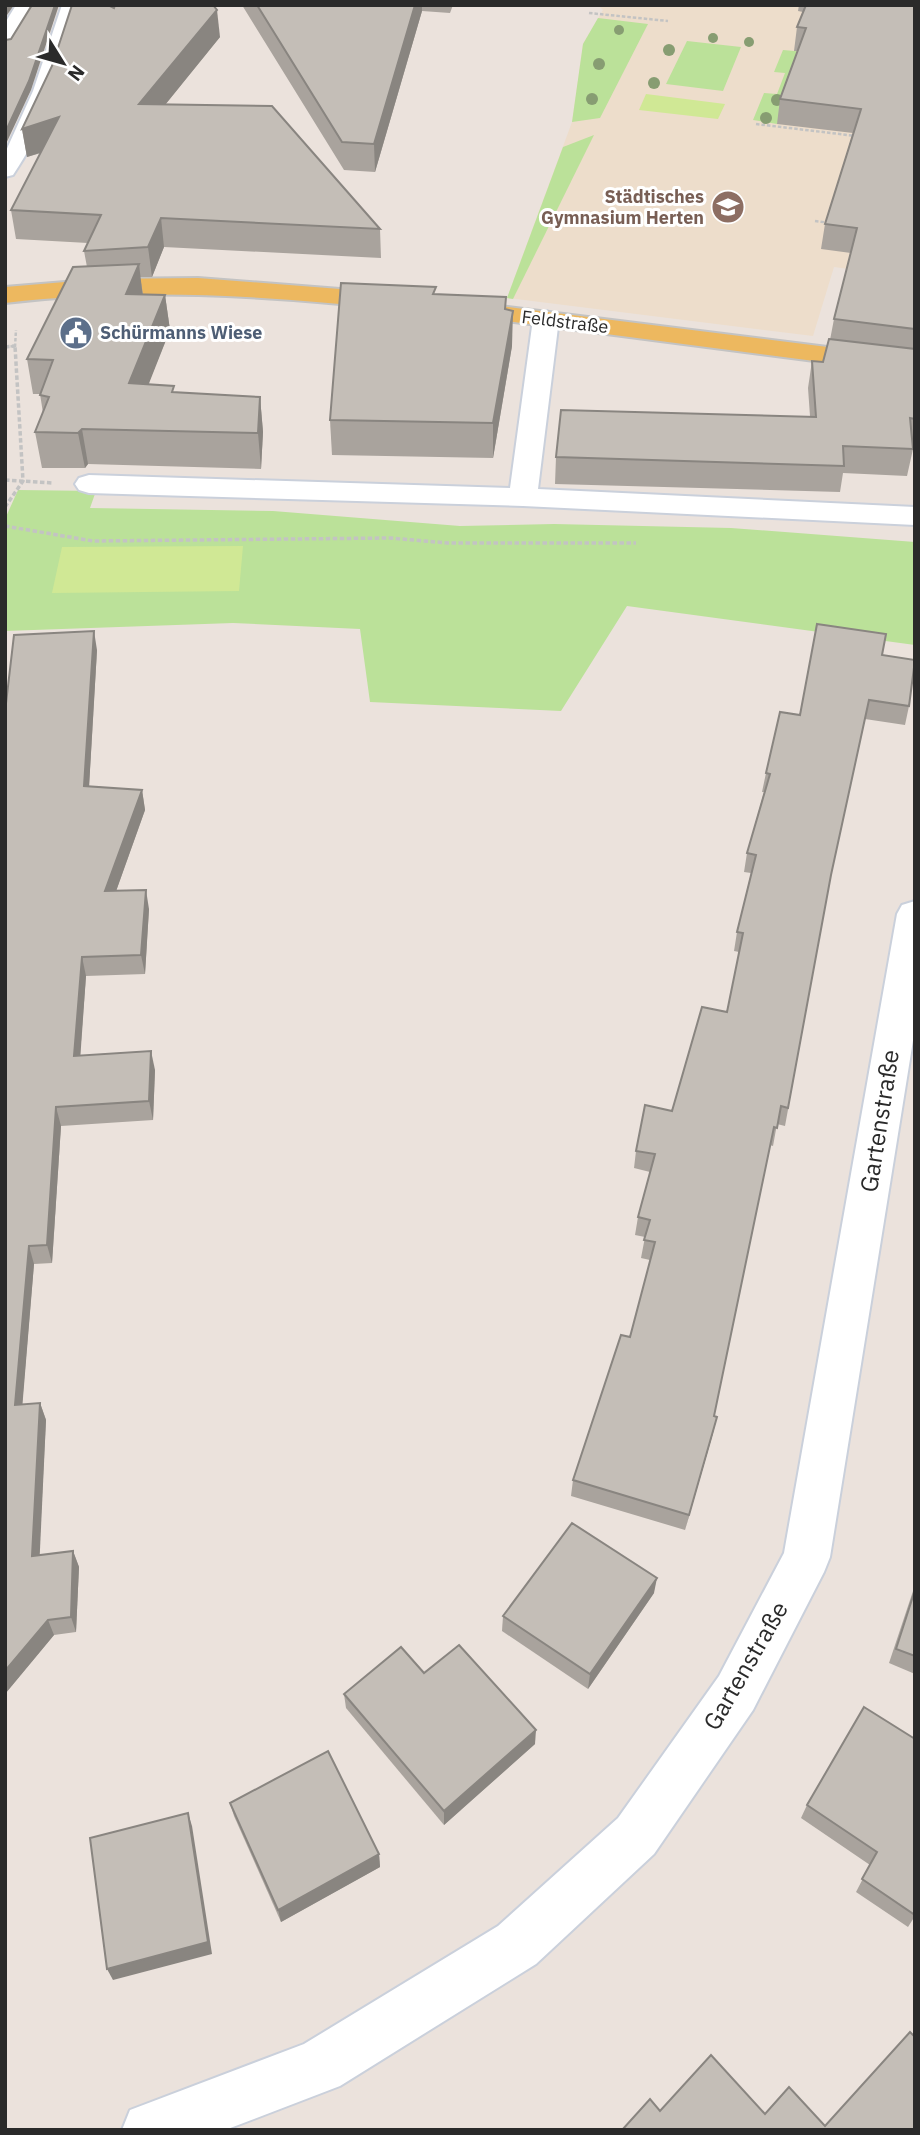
<svg xmlns="http://www.w3.org/2000/svg" width="920" height="2135" viewBox="0 0 920 2135" font-family="'IBM Plex Sans',sans-serif">
	<style>
		.education { fill: #edddcb }
		.green { fill: #bbe199 }
		.pitch { fill: #d0e895 }
		.lines { fill: none; stroke-linecap: round; stroke-linejoin: round }
		.minor-casing { stroke: #cad0db; stroke-width: 4 }
		.major-casing { stroke: #c3c3c3; stroke-width: 4 }
		.path-far1 { stroke: #c3c3c3; stroke-width: 2.5; stroke-dasharray: 3.5 2; stroke-linecap: butt }
		.path { stroke: #c3c3c3; stroke-width: 3.5; stroke-dasharray: 4.5 2.5; stroke-linecap: butt }
		.minor { fill: #fff; fill-rule: evenodd }
		.major { fill: #edb85f; fill-rule: evenodd }
		.tree { fill: #879d72 }
		.wall { fill: #a9a39d }
		.shaded-wall { fill: #898580 }
		.building { fill: #c4beb7; stroke: #898580; stroke-width: 2 }
		.labels { text-anchor: middle; stroke-width: 6; stroke-linejoin: round; paint-order: stroke }
		.far-education-label { font-size: 18px; font-weight: bold; fill: #785e54; stroke: #fff; text-anchor: end }
		.far-street-label { font-size: 18px; fill: #2a2a2a; stroke: #fff }
		.far-service-label { font-size: 18px; font-weight: bold; fill: #4e5e75; stroke: #fff; text-anchor: start }
		.near-street-label { font-size: 24px; fill: #2a2a2a; stroke: #fff }
	</style>
	<rect width="100%" height="100%" fill="#ebe2dc"/>
	<polygon class="education" points="598,5 915,5 915,278 834,267 813,336 507,298 572,122 583,44 603,10"/>
	<g class="green">
		<polygon points="598,18 648,24 600,118 572,122 583,44"/>
		<polygon points="687,41 741,47 723,91 666,84"/>
		<polygon points="783,50 806,52 777,124 753,120 764,93 777,94 785,73 774,72"/>
		<polygon points="594,135 513,299 507,298 563,147"/>
		<polygon points="18,490 96,491 90,508 273,511 460,526 554,524 731,528 915,542 915,645 627,606 561,711 370,702 360,629 233,623 5,631 5,519"/>
	</g>
	<g class="pitch">
		<polygon points="646,94 725,104 718,119 639,110"/>
		<polygon points="243,546 239,591 52,593 62,547"/>
	</g>
	<g class="lines">
		<defs>
			<g id="minor">
				<polygon points="16,5 36,5 12,45 5,47 5,23"/>
				<path d="M62,5H82C64,64 48,124 13,175L5,177V153L33,91Z"/>
				<polygon points="546,311 555,314 559,319 538,489 915,507 915,525 523,506 89,493 79,490 75,484 79,478 89,475 510,488 533,319 537,314"/>
				<polygon points="915,901 915,1028 830,1557 824,1572 753,1710 654,1854 536,1964 340,2086 225,2130 122,2130 130,2110 304,2044 498,1926 618,1818 719,1676 784,1553 897,914 902,905"/>
			</g>
			<g id="major">
				<path d="M198,278L391,293L400,296L404,301L400,306L391,309C262,295 135,288 5,303V287L101,279Z"/>
				<polygon points="461,301 915,358 915,374 452,314 448,309 452,304"/>
			</g>
		</defs>
		<use href="#minor" class="minor-casing"/>
		<use href="#major" class="major-casing"/>
		<g class="path-far1">
			<polyline points="589,13 668,21"/>
			<polyline points="756,124 856,136"/>
			<polyline points="815,221 831,223"/>
			<polyline points="5,347 15,346"/>
			<polyline points="15,347 16,330"/>
		</g>
		<g class="path">
			<polyline points="5,347 15,346"/>
			<polyline points="5,480 53,483"/>
			<polyline points="5,507 23,481 15,346"/>
			<polyline points="5,526 93,541 390,538 448,543 636,543"/>
		</g>
		<use href="#minor" class="minor"/>
		<use href="#major" class="major"/>
	</g>
	<g class="tree">
		<circle cx="619" cy="30" r="5"/>
		<circle cx="713" cy="38" r="5"/>
		<circle cx="749" cy="42" r="5"/>
		<circle cx="669" cy="50" r="6"/>
		<circle cx="599" cy="64" r="6"/>
		<circle cx="654" cy="83" r="6"/>
		<circle cx="592" cy="99" r="6"/>
		<circle cx="777" cy="100" r="6"/>
		<circle cx="766" cy="118" r="6"/>
	</g>
	<g class="wall">
		<polygon points="242,5 453,5 450,13 422,11 375,172 344,170"/>
		<polygon points="799,5 915,5 915,445 912,445 913,449 907,476 843,473 840,492 555,484 556,457 810,416 808,388 812,361 823,362 830,340 834,319 851,253 821,249 825,224 853,133 777,124 780,99 798,51 794,51 797,27 803,12 798,11"/>
		<polygon points="114,8 220,37 165,105 380,229 381,258 164,247 152,277 140,277 143,294 165,295 170,330 148,384 174,392 260,397 263,432 261,469 88,464 85,468 42,468 35,432 43,413 40,394 33,394 27,359 87,267 84,251 88,243 16,239 11,210 41,153 27,157 22,129"/>
		<polygon points="436,294 505,309 512,346 493,458 332,455 330,420"/>
		<polygon points="97,650 89,786 142,790 145,810 116,891 149,909 145,974 86,976 80,1055 155,1070 153,1120 61,1126 52,1263 34,1264 22,1405 40,1403 46,1420 39,1555 73,1551 79,1567 76,1632 54,1635 5,1694 5,712"/>
		<polygon points="882,655 909,706 905,725 865,719 830,880 785,1126 777,1124 773,1146 770,1145 714,1416 713,1433 685,1530 571,1496 573,1480 630,1337 650,1260 641,1258 645,1237 635,1235 638,1217 650,1172 634,1168 636,1151 672,1111 727,1012 739,952 734,951 737,932 751,873 744,872 747,853 764,792 762,792 766,773 800,715"/>
		<polygon points="915,1585 915,1674 889,1663"/>
		<polygon points="654,1593 588,1689 502,1631 503,1616"/>
		<polygon points="424,1673 535,1744 444,1825 346,1708 344,1694"/>
		<polygon points="915,1739 915,1916 908,1927 856,1892 870,1865 801,1818 807,1805"/>
		<polygon points="230,1803 379,1854 380,1867 281,1922 234,1816"/>
	</g>
	<g class="shaded-wall">
		<polygon points="6,5 14,5 5,18 5,7"/>
		<polygon points="55,5 59,5 31,90 5,146 5,133"/>
		<polygon points="415,5 422,5 422,11 375,172 374,144"/>
		<polygon points="217,10 220,37 143,132 139,104"/>
		<polygon points="59,117 64,145 27,157 22,129"/>
		<polygon points="161,218 164,247 152,277 148,247"/>
		<polygon points="139,264 143,298 126,294"/>
		<polygon points="165,295 170,330 135,419 129,383"/>
		<polygon points="513,311 512,346 493,458 493,423"/>
		<polygon points="260,397 263,432 261,469 258,433"/>
		<polygon points="82,429 88,464 85,468 78,433"/>
		<polygon points="94,631 97,650 88,805 84,786"/>
		<polygon points="142,790 145,810 109,911 105,891"/>
		<polygon points="146,890 149,909 145,974 141,955"/>
		<polygon points="82,957 86,976 79,1075 74,1056"/>
		<polygon points="151,1051 155,1070 153,1120 149,1101"/>
		<polygon points="56,1107 61,1126 52,1263 47,1245"/>
		<polygon points="29,1246 34,1264 21,1422 15,1405"/>
		<polygon points="40,1403 46,1420 39,1571 32,1556"/>
		<polygon points="717,1417 713,1433 685,1530 689,1515"/>
		<polygon points="73,1551 79,1567 76,1632 71,1617"/>
		<polygon points="657,1578 654,1593 588,1689 590,1674"/>
		<polygon points="48,1620 54,1635 5,1694 5,1671"/>
		<polygon points="536,1730 535,1744 444,1825 444,1811"/>
		<polygon points="188,1813 192,1826 212,1954 113,1980 107,1969"/>
		<polygon points="379,1854 380,1867 281,1922 278,1910"/>
	</g>
	<g class="building">
		<polygon points="32,5 55,5 29,81 5,133 5,40 11,39"/>
		<polygon points="72,5 108,5 114,8 115,5 213,5 217,10 139,104 272,106 380,229 161,218 148,247 84,251 101,215 11,210 59,117 22,129 52,66"/>
		<polygon points="257,5 415,5 374,144 342,142"/>
		<polygon points="806,5 915,5 915,329 834,319 857,228 825,224 861,109 780,99 806,28 797,27"/>
		<polygon points="139,264 126,294 165,295 129,383 174,386 172,392 260,397 258,433 82,429 78,433 35,432 49,397 40,395 53,360 27,359 73,267"/>
		<polygon points="341,283 436,287 433,294 506,297 505,309 513,311 493,423 330,420"/>
		<polygon points="829,339 915,349 915,419 910,418 913,449 843,446 844,466 556,457 561,410 816,417 812,361 823,362"/>
		<polygon points="817,624 886,634 882,655 915,660 909,706 869,700 831,875 788,1108 781,1106 777,1128 774,1127 714,1416 717,1417 689,1515 573,1480 621,1335 630,1337 655,1242 644,1240 650,1220 638,1217 655,1154 636,1151 645,1105 672,1111 702,1007 727,1012 743,933 737,932 756,855 747,853 770,774 766,773 780,712 800,715"/>
		<polygon points="94,631 84,786 142,790 105,891 146,890 141,955 82,957 74,1056 151,1051 149,1101 56,1107 47,1245 29,1246 15,1405 40,1403 32,1556 73,1551 71,1617 48,1620 5,1671 5,712 14,635"/>
		<polygon points="572,1523 657,1578 590,1674 503,1616"/>
		<polygon points="915,1590 915,1656 896,1649"/>
		<polygon points="459,1645 536,1730 444,1811 344,1694 401,1647 424,1673"/>
		<polygon points="864,1707 915,1739 915,1915 862,1879 877,1852 807,1805"/>
		<polygon points="328,1751 379,1854 278,1910 230,1803"/>
		<polygon points="188,1813 208,1942 107,1969 90,1838"/>
		<polygon points="910,2032 915,2037 915,2130 622,2130 650,2099 660,2111 711,2055 765,2114 789,2087 825,2126"/>
	</g>
	<defs>
		<symbol id="school-disc" viewBox="-11 -11 22 22"><circle r="9.5" fill="#8d6e63" stroke="#fff"/><path d="M0-5L7-2L0 1L-7-2ZM-4 1L0 2.5L4 1V4Q0 6-4 4Z" fill="#fff"/></symbol>
		<symbol id="civic-disc" viewBox="-11 -11 22 22"><circle r="9.5" fill="#5c6f8a" stroke="#fff"/><path d="M-.6-6.5H3V-4.5H.6V-3L4-1V1h2V6H-6V1h2V-1L-.6-3ZM-1.2 2.5V6h2.4V2.5Z" fill="#fff"/></symbol>
	</defs>
	<g fill-rule="evenodd">
		<use href="#school-disc" x="709" y="188" width="38" height="38"/>
		<use href="#civic-disc" x="57" y="314" width="38" height="38"/>
	</g>
	<g class="labels">
		<g class="far-education-label">
			<text x="704" y="203">Städtisches<tspan x="704" dy="21">Gymnasium Herten</tspan></text>
		</g>
		<g class="far-street-label">
			<text transform="translate(565 322) rotate(7)" y="6">Feldstraße</text>
		</g>
		<g class="far-service-label">
			<text x="100" y="339">Schürmanns Wiese</text>
		</g>
		<g class="near-street-label">
			<text transform="translate(880 1121) rotate(-81)" y="8">Gartenstraße</text>
			<text transform="translate(746 1666) rotate(-60)" y="8">Gartenstraße</text>
		</g>
	</g>
	<rect width="920" height="2135" fill="none" stroke="#2a2a2a" stroke-width="14"/>
	<g transform="translate(63 63) rotate(127)" stroke="#ffffff" stroke-width="5" paint-order="stroke">
	<path d="M0-5L12 26L0 18L-12 26Z" fill="#2a2a2a"/>
	<text y="-10" font-size="19" font-weight="bold" text-anchor="middle" fill="#2a2a2a">N</text>
	</g>
</svg>
